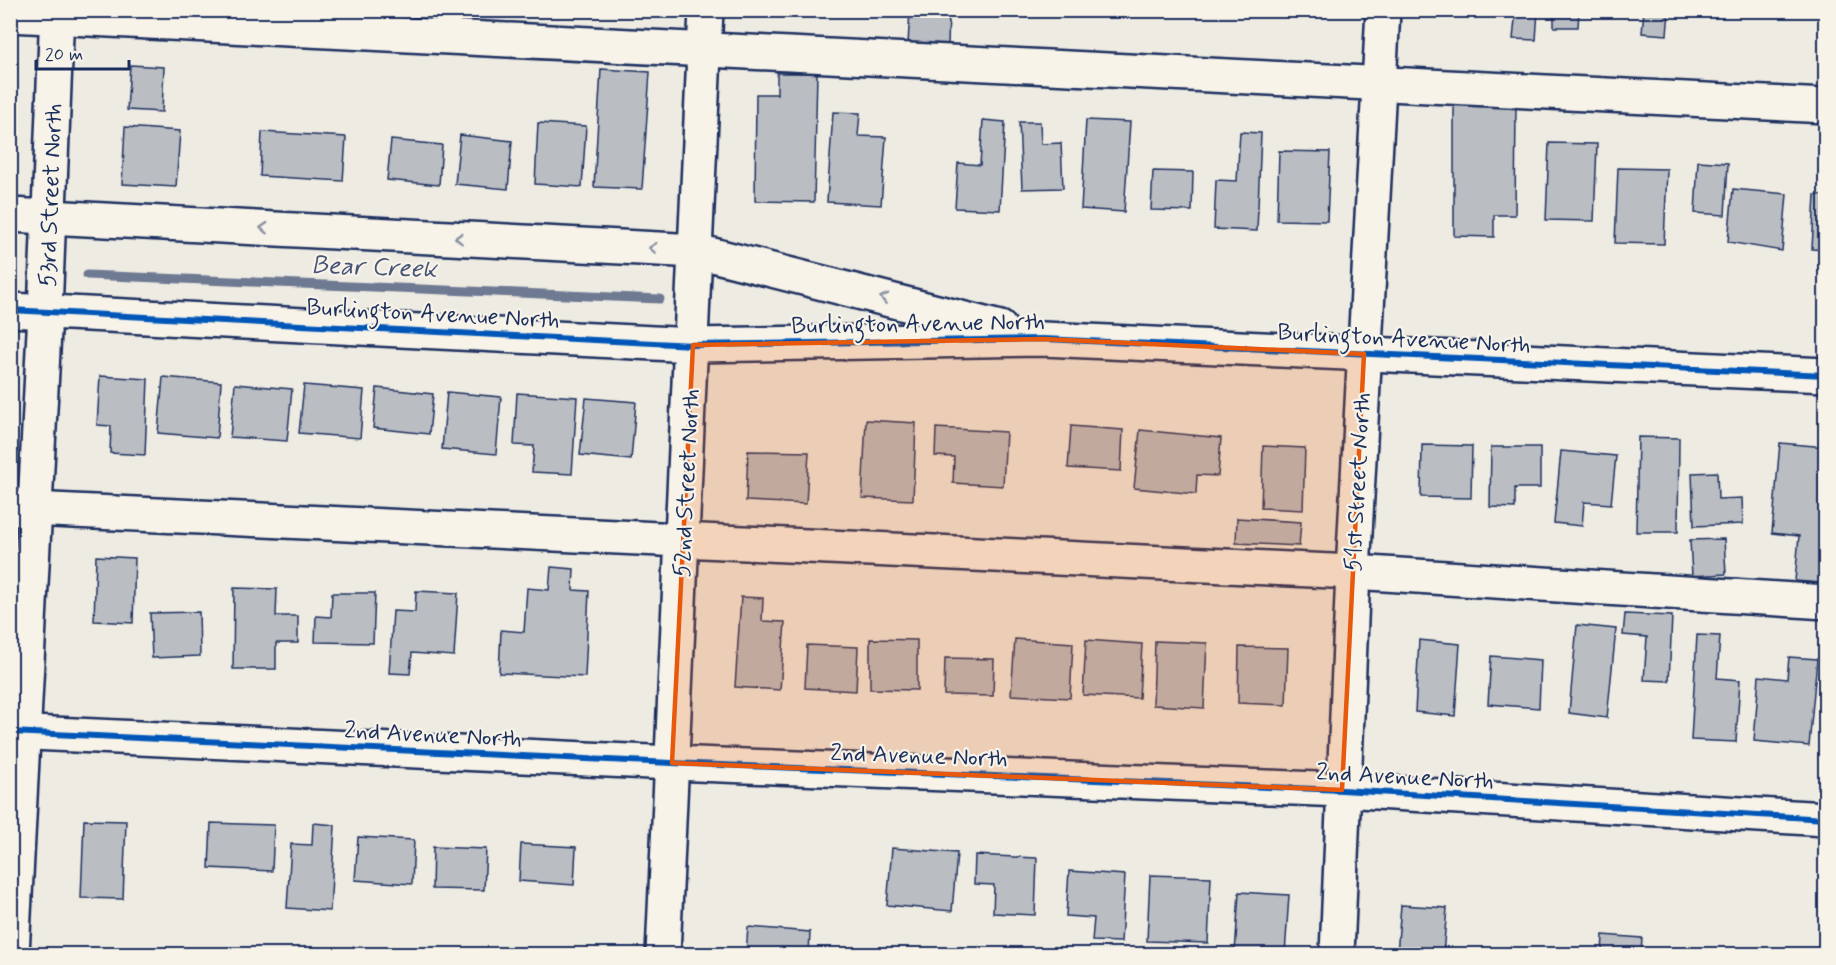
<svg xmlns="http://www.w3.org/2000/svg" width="1836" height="965" viewBox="0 0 1836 965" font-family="Mynerve,sans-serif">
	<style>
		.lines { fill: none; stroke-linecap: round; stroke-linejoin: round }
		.stream { stroke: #6e7992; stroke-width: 9 }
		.building { fill: #babdc2; stroke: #1b2f5e; stroke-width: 1.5 }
		.minor-casing { stroke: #1b2f5e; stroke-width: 38 }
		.minor { stroke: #f7f3e8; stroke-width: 33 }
		.cycleway-casing { stroke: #f7f3e8; stroke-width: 10 }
		.cycleway { stroke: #0057b8; stroke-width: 6 }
		.oneway { stroke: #8991a3 }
		.marked { fill: #e8590c; fill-opacity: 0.2; stroke: #e8590c; stroke-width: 4.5; stroke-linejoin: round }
		.labels { text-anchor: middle; stroke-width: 4.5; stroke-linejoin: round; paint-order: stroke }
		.street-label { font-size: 24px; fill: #1b2f5e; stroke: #f7f3e8 }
		.water-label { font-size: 26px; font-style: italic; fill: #455478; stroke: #f7f3e8 }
	</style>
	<rect width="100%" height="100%" fill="#eeebe2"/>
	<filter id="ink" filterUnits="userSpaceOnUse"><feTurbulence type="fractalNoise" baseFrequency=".0167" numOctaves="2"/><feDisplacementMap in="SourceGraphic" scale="12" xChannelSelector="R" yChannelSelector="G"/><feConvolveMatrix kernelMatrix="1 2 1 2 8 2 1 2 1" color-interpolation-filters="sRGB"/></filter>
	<g filter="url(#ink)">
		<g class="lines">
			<polyline class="stream" points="87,275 660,299"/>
		</g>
		<g class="building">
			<polygon points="910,10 949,10 948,46 908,44"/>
			<polygon points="1436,10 1476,10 1476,17 1436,14"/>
			<polygon points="1516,10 1538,10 1536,40 1513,39"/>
			<polygon points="1554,10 1579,10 1578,27 1554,27"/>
			<polygon points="1644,10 1669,10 1667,35 1642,33"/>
			<polygon points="1705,10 1766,10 1766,15"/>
			<polygon points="130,65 164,67 162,112 127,110"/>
			<polygon points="601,69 650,72 642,189 594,187"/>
			<polygon points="777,73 817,73 814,202 755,201 756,94 777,94"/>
			<polygon points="1454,104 1516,105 1515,215 1494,215 1494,237 1454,236"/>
			<polygon points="833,112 860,113 858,136 886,137 881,205 827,202"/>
			<polygon points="983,120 1005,122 1000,210 955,208 958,163 980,165"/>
			<polygon points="1086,120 1130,122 1124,212 1081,209"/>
			<polygon points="1019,122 1040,122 1041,144 1061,143 1063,188 1022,189"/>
			<polygon points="538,123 586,126 582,187 535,184"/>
			<polygon points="125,127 180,131 176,187 122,184"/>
			<polygon points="262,132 346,137 343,181 260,176"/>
			<polygon points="1240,132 1261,133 1257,231 1214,229 1216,180 1237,181"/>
			<polygon points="460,135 512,141 508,189 455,184"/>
			<polygon points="391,140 442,145 439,185 387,180"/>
			<polygon points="1549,143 1597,144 1594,221 1546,220"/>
			<polygon points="1279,151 1330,152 1327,221 1277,220"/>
			<polygon points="1698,161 1728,163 1725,215 1695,213"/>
			<polygon points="1618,168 1667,169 1664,244 1615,243"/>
			<polygon points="1153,171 1193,172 1192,211 1151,210"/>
			<polygon points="1733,189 1787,194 1782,251 1728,242"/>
			<polygon points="1815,195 1826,195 1826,250 1812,249"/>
			<polygon points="100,376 148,379 145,455 110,453 111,426 97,425"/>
			<polygon points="163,377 221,382 217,438 158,433"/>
			<polygon points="235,384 292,389 287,441 230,437"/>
			<polygon points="304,385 364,390 360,438 299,433"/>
			<polygon points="377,388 433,394 429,434 373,428"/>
			<polygon points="447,392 501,397 496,454 442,449"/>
			<polygon points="517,393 577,397 572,474 532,472 534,446 514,445"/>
			<polygon points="586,398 636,402 631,460 580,455"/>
			<polygon points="866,420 916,423 913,500 862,498"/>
			<polygon points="1071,426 1123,430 1121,471 1068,468"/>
			<polygon points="936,428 1006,432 1003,486 953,483 954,457 935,456"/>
			<polygon points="1140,430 1221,438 1218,476 1197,475 1196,494 1134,488"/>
			<polygon points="1638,437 1679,438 1678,532 1636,532"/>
			<polygon points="1780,443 1826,447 1826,543 1822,583 1795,581 1799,536 1772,533"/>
			<polygon points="1422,445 1472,446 1471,498 1421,497"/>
			<polygon points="1263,446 1305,448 1303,510 1261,508"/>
			<polygon points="1491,447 1540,447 1540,488 1515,488 1515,508 1490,507"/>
			<polygon points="748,451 809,452 806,504 746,501"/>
			<polygon points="1561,451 1616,456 1611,504 1584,502 1582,526 1554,523"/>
			<polygon points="1717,472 1718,499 1742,498 1743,524 1694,526 1692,473"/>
			<polygon points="1237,518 1301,522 1299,546 1236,543"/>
			<polygon points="1724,539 1726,574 1692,576 1690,540"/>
			<polygon points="96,556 135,558 133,623 94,621"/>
			<polygon points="551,567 574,569 573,590 589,591 585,677 499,673 501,630 524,632 527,588 549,590"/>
			<polygon points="234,588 277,589 276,616 298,616 298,643 276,643 276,669 233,669"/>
			<polygon points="416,591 458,593 454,656 412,653 410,674 389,673 393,611 415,612"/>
			<polygon points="332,593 375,593 373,643 315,642 316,616 331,617"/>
			<polygon points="741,597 763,598 762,621 785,622 780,690 735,687"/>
			<polygon points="199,612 200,656 152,658 150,613"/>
			<polygon points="1625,614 1672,616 1669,681 1644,680 1647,637 1623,635"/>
			<polygon points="1577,625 1616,629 1607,718 1569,713"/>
			<polygon points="1697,635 1720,636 1717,678 1740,680 1736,742 1691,740"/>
			<polygon points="870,639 917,640 917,690 870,689"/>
			<polygon points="1015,639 1073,643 1070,698 1011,695"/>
			<polygon points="1086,640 1142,644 1139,698 1083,695"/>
			<polygon points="1419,640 1460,644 1455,716 1415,712"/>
			<polygon points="1155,641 1207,643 1204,708 1153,705"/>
			<polygon points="807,645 858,647 856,691 805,688"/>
			<polygon points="1239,647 1288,648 1286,705 1238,703"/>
			<polygon points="1491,656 1541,660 1539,708 1488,704"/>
			<polygon points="1789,657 1817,659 1809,746 1754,741 1759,676 1787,679"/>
			<polygon points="945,658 994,659 993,696 944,695"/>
			<polygon points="84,820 126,821 123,899 81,898"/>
			<polygon points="211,823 274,825 272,871 209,868"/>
			<polygon points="313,823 335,825 330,911 287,908 291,844 312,845"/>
			<polygon points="358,837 414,840 412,884 355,880"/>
			<polygon points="521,844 576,847 574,885 519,881"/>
			<polygon points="433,847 486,849 484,890 432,889"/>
			<polygon points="892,848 957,853 952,911 887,905"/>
			<polygon points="975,855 1037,858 1035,915 993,913 994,885 974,884"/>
			<polygon points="1069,871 1125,875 1121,942 1092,941 1094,918 1066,916"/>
			<polygon points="1150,875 1211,877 1208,943 1147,941"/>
			<polygon points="1239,892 1289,895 1285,954 1235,954"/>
			<polygon points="1401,905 1447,908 1443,954 1397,954"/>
			<polygon points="748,927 810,932 809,954 746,954"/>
			<polygon points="1603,935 1642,938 1641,954 1602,954"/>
		</g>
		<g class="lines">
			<defs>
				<g id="minor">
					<polyline points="10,15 1826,106"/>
					<polyline points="10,215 697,251 1000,328"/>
					<polyline points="10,310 693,345 1043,339 1826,375"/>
					<polyline points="10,508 1353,572 1826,602"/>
					<polyline points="10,732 672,763 1342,790 1826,819"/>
					<polyline points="12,954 45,312 57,10"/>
					<polyline points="663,954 706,10"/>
					<polyline points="1337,954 1353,572 1383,10"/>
				</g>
			</defs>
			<use href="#minor" class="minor-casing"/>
			<use href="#minor" class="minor"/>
			<defs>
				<g id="cycleway">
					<polyline points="10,310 693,345 1043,339 1826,375"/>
					<polyline points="10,732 672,763 1342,790 1826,819"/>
				</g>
			</defs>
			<use href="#cycleway" class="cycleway-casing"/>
			<use href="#cycleway" class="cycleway"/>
		</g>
		<defs><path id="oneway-chevron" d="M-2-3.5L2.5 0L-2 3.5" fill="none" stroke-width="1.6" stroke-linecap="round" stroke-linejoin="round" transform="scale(1.5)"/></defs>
		<g class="oneway">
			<use href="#oneway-chevron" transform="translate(264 228) rotate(-177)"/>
			<use href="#oneway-chevron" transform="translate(459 238) rotate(-177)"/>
			<use href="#oneway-chevron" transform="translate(653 248) rotate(-177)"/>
			<use href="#oneway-chevron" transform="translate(884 298) rotate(-166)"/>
		</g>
	</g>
	<path class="marked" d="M1043,339L1364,354L1342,790L672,763L693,345Z"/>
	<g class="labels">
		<g class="street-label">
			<text transform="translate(50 195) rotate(-88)" y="8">53rd Street North</text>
			<text transform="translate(433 313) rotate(3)" y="8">Burlington Avenue North</text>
			<text transform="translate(918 323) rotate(-1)" y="8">Burlington Avenue North</text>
			<text transform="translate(1404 338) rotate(3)" y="8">Burlington Avenue North</text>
			<text transform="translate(1357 482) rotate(-87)" y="8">51st Street North</text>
			<text transform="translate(686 483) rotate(-87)" y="8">52nd Street North</text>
			<text transform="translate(433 734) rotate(3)" y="8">2nd Avenue North</text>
			<text transform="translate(919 755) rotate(2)" y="8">2nd Avenue North</text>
			<text transform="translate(1405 776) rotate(3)" y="8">2nd Avenue North</text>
		</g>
		<g class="water-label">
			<text transform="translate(374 266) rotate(2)" y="9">Bear Creek</text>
		</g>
	</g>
	<rect width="1836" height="965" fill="none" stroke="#f7f3e8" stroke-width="36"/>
	<rect x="18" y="18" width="1800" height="929" fill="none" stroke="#1b2f5e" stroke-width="2" filter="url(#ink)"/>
	<path d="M36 60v9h93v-9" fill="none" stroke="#1b2f5e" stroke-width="3"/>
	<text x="45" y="60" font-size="18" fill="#1b2f5e" stroke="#f7f3e8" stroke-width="4.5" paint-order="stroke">20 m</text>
</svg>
